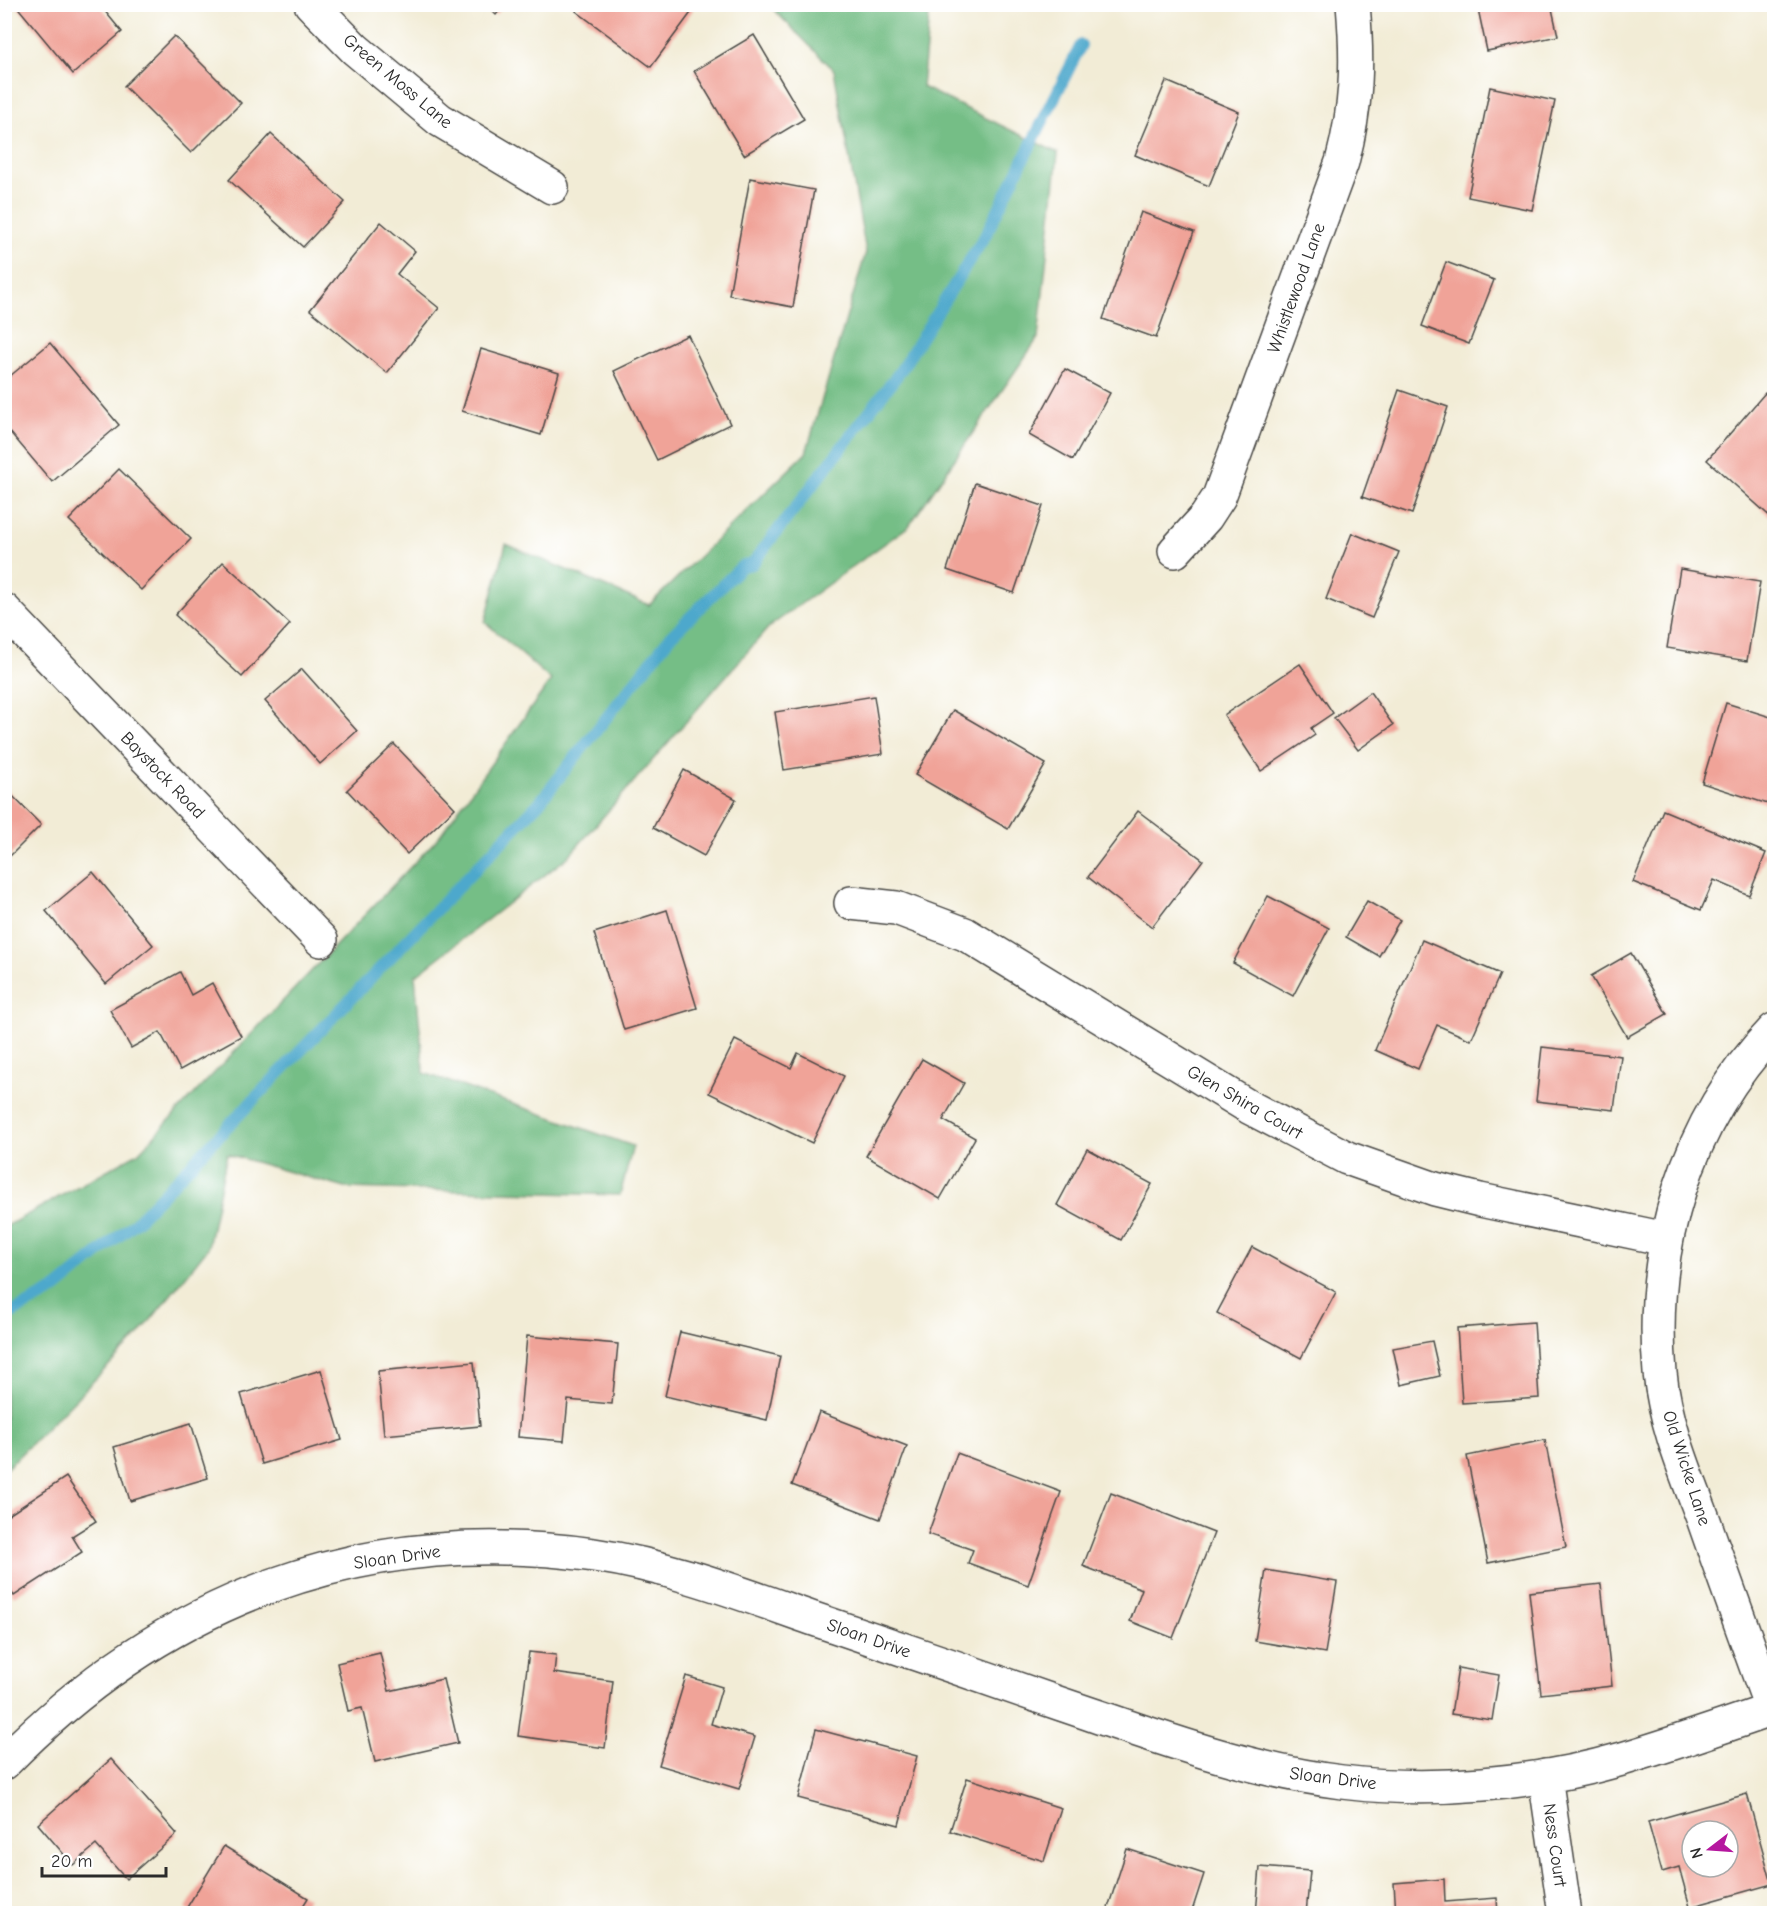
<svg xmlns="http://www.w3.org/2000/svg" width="1779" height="1918" viewBox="0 0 1779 1918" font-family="'Comic Neue',sans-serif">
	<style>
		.forest { fill: #74be86; stroke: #507458; stroke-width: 1.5 }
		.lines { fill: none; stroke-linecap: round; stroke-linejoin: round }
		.stream { stroke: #4ea8cc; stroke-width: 12 }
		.building { fill: #f0a398; fill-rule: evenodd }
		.minor-casing { stroke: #494845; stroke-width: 36 }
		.minor { stroke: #fff; stroke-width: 33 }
		.labels { text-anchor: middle; stroke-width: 5; stroke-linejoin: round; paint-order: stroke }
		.street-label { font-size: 18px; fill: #2b2b2b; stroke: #fff }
	</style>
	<rect width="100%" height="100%" fill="#fff"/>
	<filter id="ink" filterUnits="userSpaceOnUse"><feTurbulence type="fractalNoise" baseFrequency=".0167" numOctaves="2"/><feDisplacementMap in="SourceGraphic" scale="12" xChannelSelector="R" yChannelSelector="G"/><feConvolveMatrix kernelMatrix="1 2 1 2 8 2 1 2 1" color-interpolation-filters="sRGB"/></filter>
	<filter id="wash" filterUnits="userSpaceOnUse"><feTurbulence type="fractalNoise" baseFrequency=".008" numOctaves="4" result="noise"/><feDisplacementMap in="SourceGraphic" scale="24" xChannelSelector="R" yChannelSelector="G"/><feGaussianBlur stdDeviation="1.35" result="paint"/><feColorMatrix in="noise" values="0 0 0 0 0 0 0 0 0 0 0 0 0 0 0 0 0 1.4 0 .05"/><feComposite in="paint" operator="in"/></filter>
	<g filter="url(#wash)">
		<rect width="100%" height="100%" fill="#f2ecd6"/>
		<polygon class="forest" points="769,5 930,5 922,87 1058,153 1038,338 909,526 769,627 568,857 415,976 424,1073 633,1146 620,1195 345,1188 227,1154 208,1248 138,1336 5,1470 5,1227 138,1153 438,838 551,680 485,622 506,544 649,605 806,453 866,252 834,70"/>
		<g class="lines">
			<polyline class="stream" points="4,1317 54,1290 136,1222 539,803 671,636 742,566 752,564 899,373 985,236 1081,45"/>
		</g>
		<g id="blocks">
			<g class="building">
				<polygon points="15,4 99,4 122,32 73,74"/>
				<polygon points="485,4 505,4 496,15"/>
				<polygon points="581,4 686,4 693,10 651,67 576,11"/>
				<polygon points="1477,4 1551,4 1558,36 1487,51"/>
				<polygon points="754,35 804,119 744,155 694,71"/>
				<polygon points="174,36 241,103 191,153 124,86"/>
				<polygon points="1166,81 1239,112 1209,186 1135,155"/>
				<polygon points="1490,87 1555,101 1532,210 1468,197"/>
				<polygon points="271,134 345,202 303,247 229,180"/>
				<polygon points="750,178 814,190 793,307 729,295"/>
				<polygon points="1141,212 1194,232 1156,338 1103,319"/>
				<polygon points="381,222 415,251 397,274 439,308 387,373 310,310"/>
				<polygon points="1446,262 1494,280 1469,344 1422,326"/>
				<polygon points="688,335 730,424 657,460 614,371"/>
				<polygon points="50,343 119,425 52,482 4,425 4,381"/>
				<polygon points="481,349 559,373 541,435 462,411"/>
				<polygon points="1065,369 1110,393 1073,460 1029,435"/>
				<polygon points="1399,390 1448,407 1412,514 1362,497"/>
				<polygon points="1765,393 1774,401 1774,520 1707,460"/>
				<polygon points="119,469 191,539 141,590 69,520"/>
				<polygon points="975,483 1043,506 1014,593 947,570"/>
				<polygon points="1352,533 1399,552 1372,618 1326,599"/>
				<polygon points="223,562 290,624 242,677 175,615"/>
				<polygon points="1680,569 1760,582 1747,661 1667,648"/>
				<polygon points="1300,664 1333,713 1311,728 1315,735 1261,771 1224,715"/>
				<polygon points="302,669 357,731 320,764 265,701"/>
				<polygon points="1370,692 1393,725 1358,750 1334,718"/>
				<polygon points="874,696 883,754 784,770 775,712"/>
				<polygon points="1726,703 1774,718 1774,806 1702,783"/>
				<polygon points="953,710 1046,764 1008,829 915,775"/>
				<polygon points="394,744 455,808 407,854 347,790"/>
				<polygon points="684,770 736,799 704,856 653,828"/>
				<polygon points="4,787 41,825 4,862"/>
				<polygon points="1663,810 1766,853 1749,895 1714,880 1701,910 1633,882"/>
				<polygon points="1138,811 1203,860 1152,927 1088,877"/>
				<polygon points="93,872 153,945 106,984 46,911"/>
				<polygon points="1268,896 1329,928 1293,996 1233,963"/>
				<polygon points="1367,901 1400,920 1379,956 1346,937"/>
				<polygon points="667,910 697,1008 624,1030 594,933"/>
				<polygon points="1422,940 1500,974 1471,1040 1437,1025 1418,1069 1375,1050"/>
				<polygon points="1631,953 1667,1014 1627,1037 1591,976"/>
				<polygon points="180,972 191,995 212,983 241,1036 180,1070 160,1032 131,1048 110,1010"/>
				<polygon points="735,1040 791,1068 798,1053 844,1076 812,1143 709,1093"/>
				<polygon points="1542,1047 1621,1056 1614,1110 1536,1101"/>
				<polygon points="922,1059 964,1083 943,1120 975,1138 940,1199 866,1156"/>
				<polygon points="1087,1149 1152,1184 1121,1240 1057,1205"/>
				<polygon points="1252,1247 1336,1292 1301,1358 1217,1313"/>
				<polygon points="1534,1322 1539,1398 1462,1403 1457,1328"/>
				<polygon points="680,1332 780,1356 767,1420 665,1396"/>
				<polygon points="527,1336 618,1344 612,1404 568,1400 564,1441 518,1437"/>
				<polygon points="1432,1341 1440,1376 1401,1385 1393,1348"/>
				<polygon points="474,1362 480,1426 384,1435 378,1371"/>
				<polygon points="321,1370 342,1440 262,1464 241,1394"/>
				<polygon points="819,1412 907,1446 880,1519 792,1485"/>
				<polygon points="191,1423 208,1478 130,1501 114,1447"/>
				<polygon points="1545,1440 1566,1547 1488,1563 1467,1456"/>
				<polygon points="957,1453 1061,1492 1028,1585 968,1563 973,1550 928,1534"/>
				<polygon points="66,1477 96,1521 72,1536 82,1552 14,1596 4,1582 4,1518"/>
				<polygon points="1111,1493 1214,1533 1173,1638 1130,1621 1142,1589 1083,1566"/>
				<polygon points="1266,1570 1337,1582 1325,1653 1255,1641"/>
				<polygon points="1601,1584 1612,1686 1541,1694 1529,1592"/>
				<polygon points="529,1652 556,1655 554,1673 613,1681 605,1748 518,1736"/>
				<polygon points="380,1653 389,1691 443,1679 458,1743 375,1762 362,1708 348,1711 337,1663"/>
				<polygon points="1458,1668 1499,1675 1492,1720 1451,1714"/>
				<polygon points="686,1676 722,1687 711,1724 755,1737 739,1789 659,1765"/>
				<polygon points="816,1729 917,1756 899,1825 798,1798"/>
				<polygon points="111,1759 177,1834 126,1879 96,1845 73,1865 38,1824"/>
				<polygon points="967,1778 1061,1808 1044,1861 950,1831"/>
				<path d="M1747,1794L1772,1884L1690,1907L1679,1867L1662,1872L1648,1822ZM1692,1831H1728V1867H1692Z"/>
				<polygon points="224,1846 308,1898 298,1914 194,1914 186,1909"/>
				<polygon points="1127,1849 1204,1874 1191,1914 1106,1914"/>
				<polygon points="1260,1867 1310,1871 1306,1914 1256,1914"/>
				<polygon points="1444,1879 1445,1902 1497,1898 1498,1914 1396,1914 1394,1883"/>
			</g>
		</g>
	</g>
	<g filter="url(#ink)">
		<use href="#blocks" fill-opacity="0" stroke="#494845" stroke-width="1.5"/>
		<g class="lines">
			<defs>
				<g id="minor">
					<polyline points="311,4 355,49 440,120 552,187"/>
					<path d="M1175,551L1206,517L1219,497L1342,162C1357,105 1358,63 1353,4"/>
					<polyline points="4,610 321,940"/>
					<polyline points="851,903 896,908 965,934 1249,1107 1347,1158 1435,1189 1480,1200 1666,1239"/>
					<path d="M1772,1710C1749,1647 1726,1584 1704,1521C1686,1473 1665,1424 1660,1373C1649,1248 1686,1121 1774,1030"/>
					<path d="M4,1763C165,1598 364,1523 594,1555C669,1566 740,1593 811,1618C894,1646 978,1675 1061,1704C1153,1735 1245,1770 1342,1782C1431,1793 1536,1784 1622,1759C1673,1744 1724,1726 1774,1709"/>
					<polyline points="1545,1776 1565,1914"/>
				</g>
			</defs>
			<use href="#minor" class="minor-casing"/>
			<use href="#minor" class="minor"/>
		</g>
	</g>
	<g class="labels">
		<g class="street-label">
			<text transform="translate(398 81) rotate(40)" y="6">Green Moss Lane</text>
			<text transform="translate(1296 288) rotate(-70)" y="6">Whistlewood Lane</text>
			<text transform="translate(163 775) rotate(46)" y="6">Baystock Road</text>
			<text transform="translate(1245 1102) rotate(30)" y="6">Glen Shira Court</text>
			<text transform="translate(1687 1468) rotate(72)" y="6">Old Wicke Lane</text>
			<text transform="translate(397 1557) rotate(-8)" y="6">Sloan Drive</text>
			<text transform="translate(869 1638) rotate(19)" y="6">Sloan Drive</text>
			<text transform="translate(1333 1778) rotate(7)" y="6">Sloan Drive</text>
			<text transform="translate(1555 1845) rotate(82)" y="6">Ness Court</text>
		</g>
	</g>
	<rect width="1779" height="1918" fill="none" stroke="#fff" stroke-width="24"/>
	<g transform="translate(1710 1849) rotate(253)"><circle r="28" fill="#ffffff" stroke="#aaaaaa" stroke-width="1.5"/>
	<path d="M0-4.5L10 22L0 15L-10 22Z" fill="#b5179e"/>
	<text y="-9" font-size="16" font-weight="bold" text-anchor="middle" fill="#2b2b2b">N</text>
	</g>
	<path d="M42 1867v9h124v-9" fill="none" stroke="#2b2b2b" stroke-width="3"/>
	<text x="51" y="1867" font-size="18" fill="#2b2b2b" stroke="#ffffff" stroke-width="4.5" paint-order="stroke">20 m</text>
</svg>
